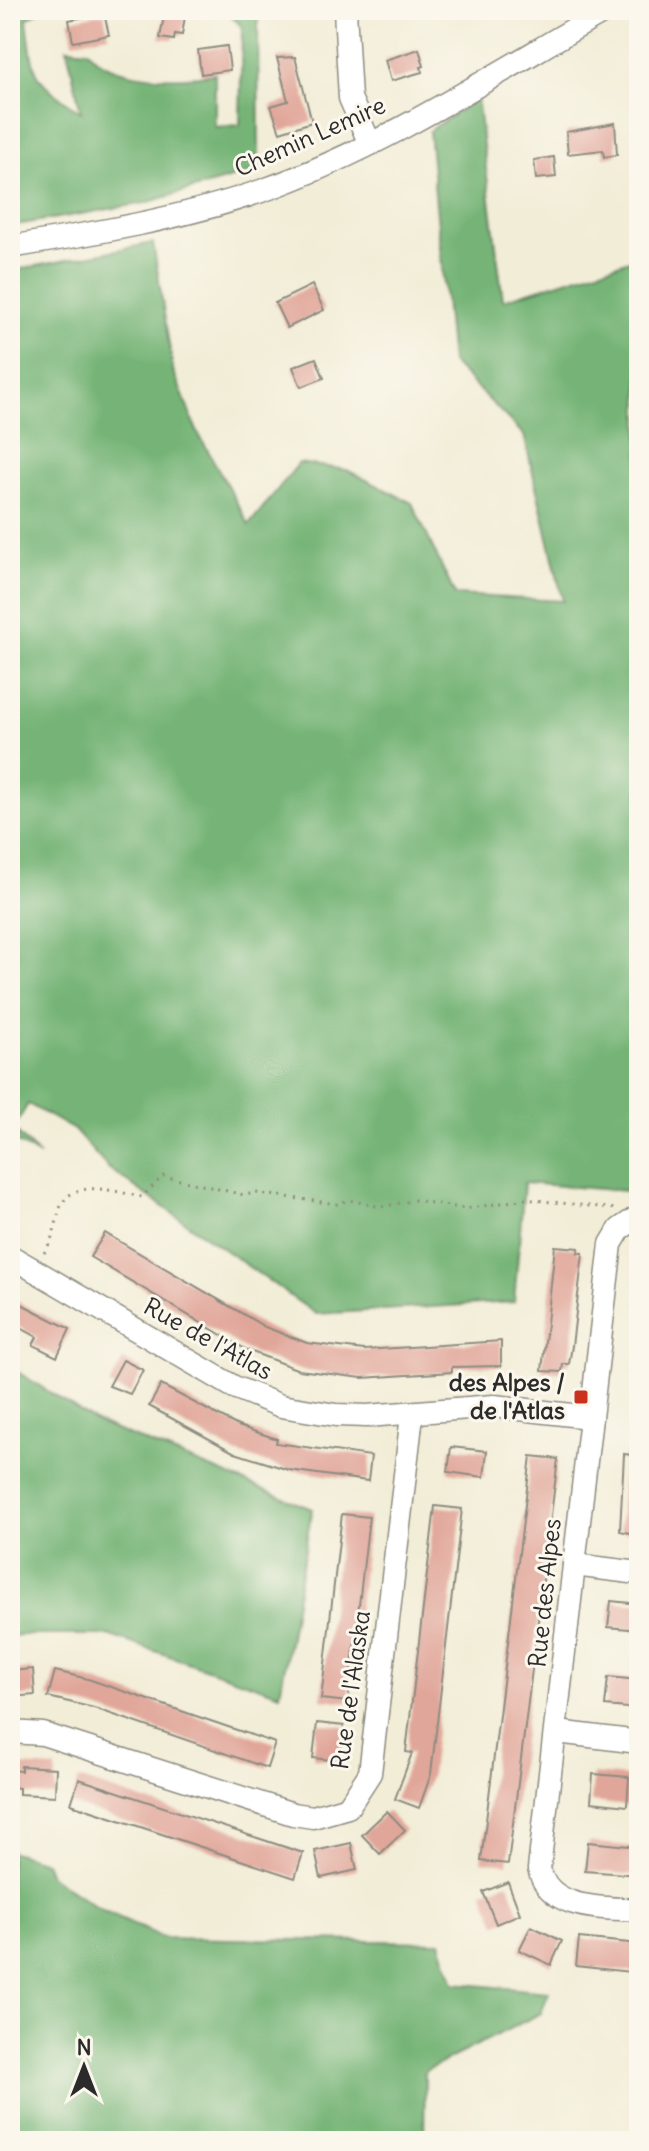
<svg xmlns="http://www.w3.org/2000/svg" width="649" height="2151" viewBox="0 0 649 2151" font-family="Delius,sans-serif">
	<style>
		.forest { fill: #74b476; stroke: #507050; stroke-width: 2 }
		.building { fill: #e1a69a }
		.lines { fill: none; stroke-linecap: round; stroke-linejoin: round }
		.minor-casing { stroke: #8e8c81; stroke-width: 25 }
		.path { stroke: #8e8c81; stroke-width: 3; stroke-dasharray: 2 6; stroke-linecap: butt }
		.minor { stroke: #fff; stroke-width: 22 }
		.poi-dot { fill: #c8321e; stroke: #fbf7ec; stroke-width: 3 }
		.labels { text-anchor: middle; stroke-width: 6; stroke-linejoin: round; paint-order: stroke }
		.street-label { font-size: 24px; fill: #2b2b2b; stroke: #fbf7ec }
		.poi-label { font-size: 24px; font-weight: bold; fill: #2b2b2b; stroke: #fbf7ec; text-anchor: end }
	</style>
	<rect width="100%" height="100%" fill="#fbf7ec"/>
	<filter id="ink" filterUnits="userSpaceOnUse"><feTurbulence type="fractalNoise" baseFrequency=".0125" numOctaves="2"/><feDisplacementMap in="SourceGraphic" scale="16" xChannelSelector="R" yChannelSelector="G"/><feConvolveMatrix kernelMatrix="1 2 1 2 8 2 1 2 1" color-interpolation-filters="sRGB"/></filter>
	<filter id="wash" filterUnits="userSpaceOnUse"><feTurbulence type="fractalNoise" baseFrequency=".006" numOctaves="4" result="noise"/><feDisplacementMap in="SourceGraphic" scale="32" xChannelSelector="R" yChannelSelector="G"/><feGaussianBlur stdDeviation="1.8" result="paint"/><feColorMatrix in="noise" values="0 0 0 0 0 0 0 0 0 0 0 0 0 0 0 0 0 1.4 0 .05"/><feComposite in="paint" operator="in"/></filter>
	<g filter="url(#wash)">
		<rect width="100%" height="100%" fill="#f2edd7"/>
		<g class="forest">
			<path d="M10,10H41L27,19C34,79 32,78 81,112L67,48L88,50C110,81 180,80 215,74V127L240,125L242,27L226,10H258L259,170L145,203L10,226Z"/>
			<polygon points="477,99 503,300 639,257 639,1192 524,1183 514,1302 316,1314 108,1168 74,1130 28,1104 13,1129 40,1156 10,1138 10,271 153,243 173,370 197,431 249,525 299,463 347,470 412,503 455,595 563,601 524,435 451,362 429,131"/>
			<polygon points="10,1367 96,1422 312,1509 280,1694 108,1635 18,1635 10,1638"/>
			<polygon points="10,1851 45,1862 50,1876 100,1909 164,1938 440,1942 454,1983 549,1992 541,2013 425,2071 424,2141 10,2141"/>
		</g>
		<g id="blocks">
			<g class="building">
				<polygon points="165,10 186,10 182,35 175,34 174,40 160,38"/>
				<polygon points="104,13 109,35 73,42 69,20"/>
				<polygon points="227,46 230,70 201,74 198,50"/>
				<polygon points="419,49 424,66 421,67 422,72 391,81 385,60"/>
				<polygon points="295,57 312,122 280,132 271,106 288,101 277,58"/>
				<polygon points="615,123 617,155 604,157 603,150 568,154 566,132"/>
				<polygon points="554,157 556,177 536,179 534,160"/>
				<polygon points="312,285 324,310 287,328 275,303"/>
				<polygon points="316,358 324,378 301,387 293,367"/>
				<polygon points="105,1233 265,1327 307,1343 364,1350 501,1341 501,1366 452,1367 452,1372 362,1378 299,1370 247,1350 90,1257"/>
				<polygon points="555,1246 579,1248 578,1253 583,1253 572,1346 569,1364 563,1364 562,1372 542,1371"/>
				<polygon points="10,1298 70,1329 57,1357 33,1345 37,1337 10,1322"/>
				<polygon points="123,1360 143,1370 130,1394 109,1386"/>
				<polygon points="161,1385 238,1426 277,1439 276,1443 371,1456 368,1481 289,1470 235,1453 149,1406"/>
				<polygon points="451,1447 487,1451 484,1477 448,1472"/>
				<polygon points="624,1454 639,1456 639,1535 620,1531"/>
				<polygon points="531,1456 558,1459 508,1864 481,1861"/>
				<polygon points="435,1506 462,1509 431,1774 419,1808 395,1799 412,1753 406,1752"/>
				<polygon points="342,1514 369,1517 348,1702 321,1699"/>
				<polygon points="611,1601 639,1604 639,1630 608,1627"/>
				<polygon points="33,1669 35,1695 10,1697 10,1671"/>
				<polygon points="55,1671 88,1679 275,1743 267,1768 94,1708 48,1697"/>
				<polygon points="608,1677 639,1680 639,1709 605,1706"/>
				<polygon points="317,1723 344,1726 340,1761 313,1758"/>
				<polygon points="21,1766 56,1768 55,1796 19,1794 19,1788 10,1787 10,1770 21,1771"/>
				<polygon points="593,1774 629,1777 627,1806 591,1802"/>
				<polygon points="79,1779 303,1853 295,1878 71,1804"/>
				<polygon points="387,1811 405,1830 380,1854 362,1835"/>
				<polygon points="588,1842 639,1847 639,1875 585,1871"/>
				<polygon points="351,1843 357,1870 321,1878 315,1851"/>
				<polygon points="508,1882 520,1914 496,1924 483,1892"/>
				<polygon points="531,1926 562,1941 551,1965 519,1950"/>
				<polygon points="579,1938 639,1944 639,1973 576,1966"/>
			</g>
		</g>
	</g>
	<g filter="url(#ink)">
		<use href="#blocks" fill-opacity="0" stroke="#8e8c81" stroke-width="2"/>
		<g class="lines">
			<defs>
				<g id="minor">
					<polyline points="345,10 350,98 370,144"/>
					<path d="M10,247C96,233 181,219 264,190C385,147 496,73 607,10"/>
					<path d="M639,1216L620,1229L611,1244L539,1869C550,1912 604,1907 639,1910"/>
					<polyline points="10,1256 234,1387 281,1406 336,1415 367,1416 494,1406 589,1417"/>
					<polyline points="574,1565 639,1573"/>
					<polyline points="10,1732 43,1734 293,1814 313,1817 348,1807 370,1773 412,1415"/>
					<polyline points="557,1732 639,1742"/>
				</g>
			</defs>
			<use href="#minor" class="minor-casing"/>
			<path class="path" d="M44,1253C53,1239 55,1228 59,1212C68,1175 117,1192 142,1197L163,1176L244,1195L256,1193L337,1204L349,1200L381,1207L415,1200L465,1209L525,1199L617,1209"/>
			<use href="#minor" class="minor"/>
		</g>
	</g>
	<rect class="poi-dot" x="573" y="1389" width="16" height="16" rx="4"/>
	<g class="labels">
		<g class="street-label">
			<text transform="translate(310 137) rotate(-24)" y="8">Chemin Lemire</text>
			<text transform="translate(208 1339) rotate(29)" y="8">Rue de l'Atlas</text>
			<text transform="translate(545 1593) rotate(-84)" y="8">Rue des Alpes</text>
			<text transform="translate(351 1690) rotate(-82)" y="8">Rue de l'Alaska</text>
		</g>
		<g class="poi-label">
			<text x="565" y="1391">des Alpes /<tspan x="565" dy="28">de l'Atlas</tspan></text>
		</g>
	</g>
	<rect width="649" height="2151" fill="none" stroke="#fbf7ec" stroke-width="40"/>
	<g transform="translate(84 2067)" stroke="#fbf7ec" stroke-width="6" paint-order="stroke">
	<path d="M0-6L14 30L0 20L-14 30Z" fill="#2b2b2b"/>
	<text y="-12" font-size="22" font-weight="bold" text-anchor="middle" fill="#2b2b2b">N</text>
	</g>
</svg>
